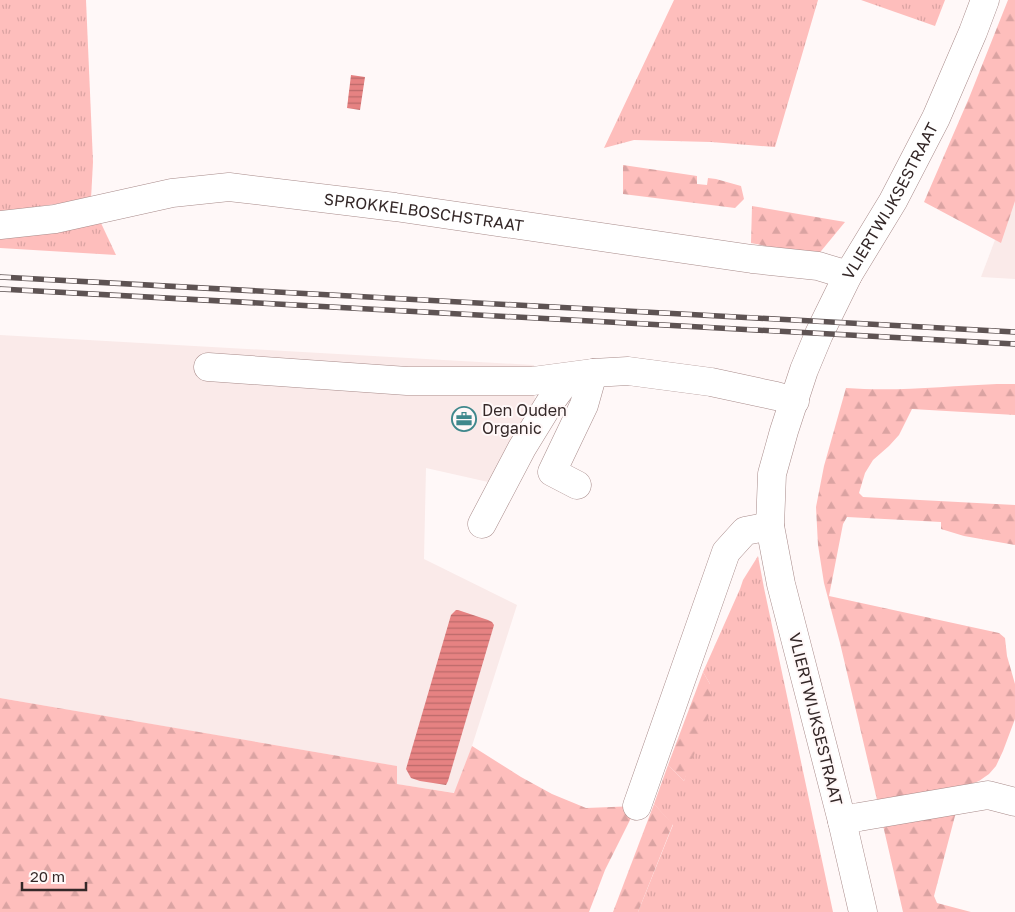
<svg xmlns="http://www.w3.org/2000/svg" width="1015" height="912" viewBox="0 0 1015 912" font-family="'Golos Text',sans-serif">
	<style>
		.built { fill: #faeae9 }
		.grass { fill: url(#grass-tufts) }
		.forest { fill: url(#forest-firs) }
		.water { fill: url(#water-rules) }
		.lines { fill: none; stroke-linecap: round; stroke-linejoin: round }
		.minor-casing { stroke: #a88b8a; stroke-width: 29 }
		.minor { stroke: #fff; stroke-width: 28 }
		.rail-casing { stroke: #5e5353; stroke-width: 5.5 }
		.rail { stroke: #fff8f8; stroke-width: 4; stroke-dasharray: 11; stroke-linecap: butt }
		.labels { text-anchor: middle; stroke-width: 4; stroke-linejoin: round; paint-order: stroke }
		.street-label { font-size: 16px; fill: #342828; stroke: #fff8f8 }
		.poi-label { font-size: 16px; fill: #342828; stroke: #fff8f8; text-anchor: start }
	</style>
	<defs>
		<pattern id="grass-tufts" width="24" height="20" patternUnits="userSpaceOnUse" patternTransform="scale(1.25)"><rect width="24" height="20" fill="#febebc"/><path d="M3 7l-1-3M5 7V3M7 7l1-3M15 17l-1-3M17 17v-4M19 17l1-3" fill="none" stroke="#daa3a2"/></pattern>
		<pattern id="forest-firs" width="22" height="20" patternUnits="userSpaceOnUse" patternTransform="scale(1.25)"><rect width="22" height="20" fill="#febebc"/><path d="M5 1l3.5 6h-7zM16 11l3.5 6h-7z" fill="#daa3a2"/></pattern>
		<pattern id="water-rules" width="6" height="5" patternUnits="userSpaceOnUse" patternTransform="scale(1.25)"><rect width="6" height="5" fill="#e68282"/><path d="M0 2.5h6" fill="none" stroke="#bb6a6a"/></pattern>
	</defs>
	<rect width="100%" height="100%" fill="#fff8f8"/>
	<g class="built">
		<polygon points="1015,187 1015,279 981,277"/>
		<polygon points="0,335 534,365 535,415 497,484 426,468 424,559 517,605 472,746 455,793 396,784 396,766 0,698"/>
	</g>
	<g class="grass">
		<polygon points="0,0 86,0 93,162 91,199 0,212"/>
		<polygon points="674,0 818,0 775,147 711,142 634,140 604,148"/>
		<polygon points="861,0 945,0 935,26"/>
		<polygon points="100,221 116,255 0,248 0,238"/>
		<polygon points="758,556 764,588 833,912 638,912 673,825 654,804 668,765 684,781 710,684 703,672 740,589 743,580"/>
	</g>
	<g class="forest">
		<polygon points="1008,0 1015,0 1015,201 1001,243 924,202 969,98"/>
		<polygon points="623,165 697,176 697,184 707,185 708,178 716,179 741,186 744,199 735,208 623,194"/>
		<polygon points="752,206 845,222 817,256 751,243"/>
		<path d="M997,384H1015V415L912,409L899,435L889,446L873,460L865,473L859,493L863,497L1015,505V545L964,536L941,529V522L847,517L843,524L829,596L999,633L1005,638L1007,656L1015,684V719L1003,751L996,766L989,774L979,781L968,785L878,804L840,643L824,583L818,545L816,507L824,466L846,388C896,392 947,386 997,384Z"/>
		<polygon points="703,672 710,684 712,702 708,718 684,781 668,765"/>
		<polygon points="0,698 397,766 397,784 454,793 472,746 521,777 552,794 586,808 637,806 605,870 589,912 0,912"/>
		<polygon points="654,804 673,824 638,912 613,912"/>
		<polygon points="956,812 934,896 937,903 971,912 903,912 882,821"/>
	</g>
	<g class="water">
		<polygon points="351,75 365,77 360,110 347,108"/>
		<polygon points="456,610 458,610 488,620 492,622 494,625 448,781 446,785 420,781 411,778 406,769 451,615"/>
	</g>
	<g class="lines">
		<defs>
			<g id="minor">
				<path id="s1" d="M0,225L55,219L172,193L229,187L395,207L752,259L818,266L848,275"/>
				<polyline points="208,367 407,381 533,381 593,373 628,371 711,382 776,396 795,401"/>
				<polyline points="577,485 552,472 584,405 593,373"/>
				<polyline points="482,524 522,448 549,404 569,377"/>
				<polyline points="637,806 726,552 745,531 770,526"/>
				<polyline points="842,821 859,817 988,795 1015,802"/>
				<path id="s2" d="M863,912L842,821L781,584L770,526L772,474L784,431L804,370L819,334L848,275L893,201L936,118L973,32L985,0"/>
			</g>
		</defs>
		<use href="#minor" class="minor-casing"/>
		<use href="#minor" class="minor"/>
		<defs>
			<g id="rail">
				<polyline points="0,277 1015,332"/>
				<polyline points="0,289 1015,344"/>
			</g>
		</defs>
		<use href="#rail" class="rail-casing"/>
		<use href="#rail" class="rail"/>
	</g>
	<defs>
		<symbol id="office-ring" viewBox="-11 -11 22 22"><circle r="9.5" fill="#fff8f8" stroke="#3f888c" stroke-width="1.5"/><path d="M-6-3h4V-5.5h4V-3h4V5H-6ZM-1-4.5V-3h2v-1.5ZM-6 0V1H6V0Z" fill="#3f888c"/></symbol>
	</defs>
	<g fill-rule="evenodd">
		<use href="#office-ring" x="450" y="405" width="28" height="28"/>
	</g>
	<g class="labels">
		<g class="street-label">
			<text dy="6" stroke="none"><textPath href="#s2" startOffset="748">VLIERTWIJKSESTRAAT</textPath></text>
			<text dy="6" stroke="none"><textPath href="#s1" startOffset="429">SPROKKELBOSCHSTRAAT</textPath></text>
			<text transform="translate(816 719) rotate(76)" y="6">VLIERTWIJKSESTRAAT</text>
		</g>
		<g class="poi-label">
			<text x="482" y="416">Den Ouden<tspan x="482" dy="18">Organic</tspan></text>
		</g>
	</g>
	<path d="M22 882v8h64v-8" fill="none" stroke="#342828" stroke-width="2.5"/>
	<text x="30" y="882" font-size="15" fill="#342828" stroke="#fff8f8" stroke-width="4" paint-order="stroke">20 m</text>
</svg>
